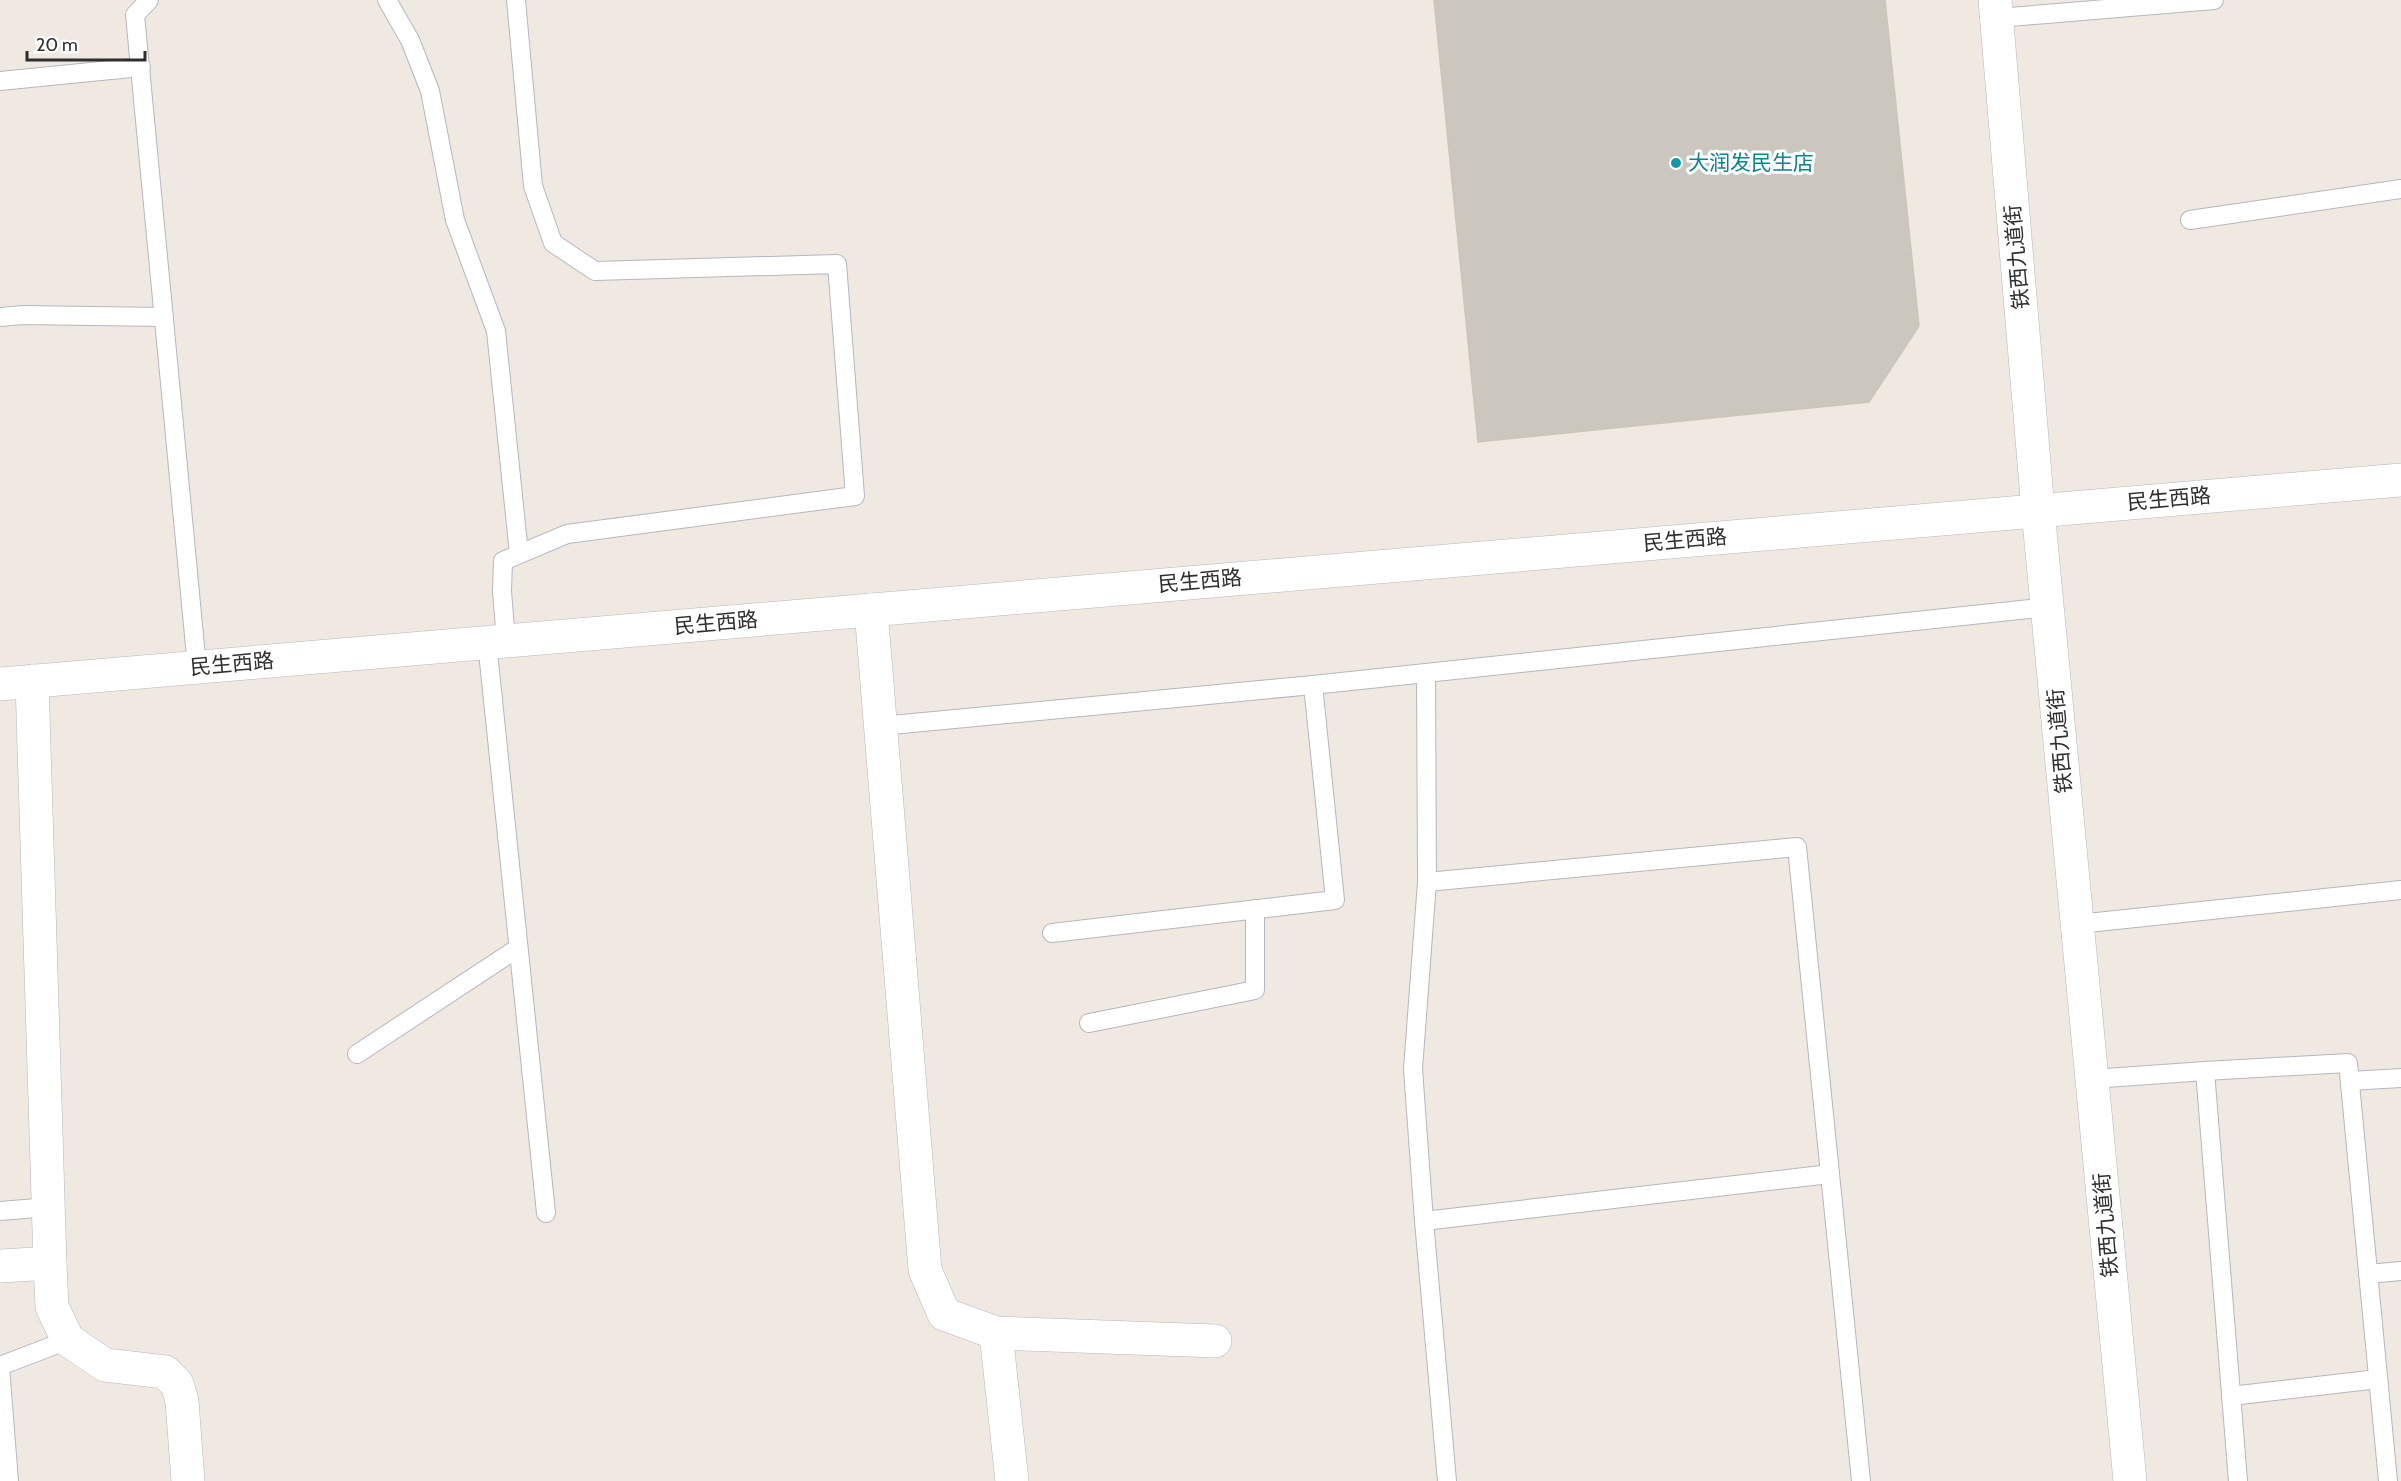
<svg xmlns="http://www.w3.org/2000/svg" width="2401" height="1481" viewBox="0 0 2401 1481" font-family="Cabin,'Noto Sans SC',sans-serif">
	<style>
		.building { fill: #cbc7bf; stroke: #cbc5ba; stroke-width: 1.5 }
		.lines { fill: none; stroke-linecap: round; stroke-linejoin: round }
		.service-casing { stroke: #b4b7c1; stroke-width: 20 }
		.minor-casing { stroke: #b4b7c1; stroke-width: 34 }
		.secondary-casing { stroke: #b4b7c1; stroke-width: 34 }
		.service { stroke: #fff; stroke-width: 18 }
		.minor { stroke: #fff; stroke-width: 33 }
		.secondary { stroke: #fff; stroke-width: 33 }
		.culture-dot { fill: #0f9aa8; stroke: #fff; stroke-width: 2 }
		.labels { text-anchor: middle; stroke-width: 6; stroke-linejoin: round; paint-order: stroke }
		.culture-label { font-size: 21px; fill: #0d838f; stroke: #fff; text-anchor: start }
		.street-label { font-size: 21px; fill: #2e2e2e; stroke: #fff }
	</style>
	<rect width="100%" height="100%" fill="#efe9e1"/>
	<polygon class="building" points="1434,0 1885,0 1919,326 1869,402 1478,442"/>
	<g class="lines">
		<defs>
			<g id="service">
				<polyline points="149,0 135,15 197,667"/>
				<polyline points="387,0 410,40 430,91 455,220 496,331 519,554"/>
				<polyline points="1997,18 2214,0"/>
				<polyline points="0,81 141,67"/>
				<polyline points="2190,220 2401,189"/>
				<polyline points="0,317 23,315 164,317"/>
				<polyline points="506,641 502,591 503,561 567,534 855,496 837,264 595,271 553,243 533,186 516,0"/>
				<polyline points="487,642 546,1213"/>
				<polyline points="1426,673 1427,882 1413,1069 1424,1221 1447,1481"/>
				<polyline points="881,726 1313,685 2048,607"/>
				<polyline points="1427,882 1797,847 1861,1481"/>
				<polyline points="2078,924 2401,890"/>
				<polyline points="1052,933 1335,900 1313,685"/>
				<polyline points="1089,1023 1255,990 1255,909"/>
				<polyline points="357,1054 518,948"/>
				<polyline points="2205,1071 2348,1063 2388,1481"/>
				<polyline points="2092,1079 2205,1071 2238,1481"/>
				<polyline points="2350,1081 2401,1078"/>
				<polyline points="0,1211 49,1207"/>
				<polyline points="1424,1221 1830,1174"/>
				<polyline points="2368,1274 2401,1271"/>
				<polyline points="0,1366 68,1340"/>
				<polyline points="0,1367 9,1481"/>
				<polyline points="2231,1396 2378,1379"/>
			</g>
			<g id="minor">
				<polyline points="871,610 925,1270 944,1314 996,1333 1215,1341"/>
				<polyline points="32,681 50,1263"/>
				<polyline points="0,1266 50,1263 52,1307 68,1340 105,1365 165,1372 177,1384 182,1401 188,1481"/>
				<polyline points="996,1333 1012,1481"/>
			</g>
			<g id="secondary">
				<polyline points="1995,0 2038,510 2130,1481"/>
				<polyline points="0,684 2401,480"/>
			</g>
		</defs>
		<use href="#service" class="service-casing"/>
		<use href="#minor" class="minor-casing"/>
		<use href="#secondary" class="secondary-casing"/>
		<use href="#service" class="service"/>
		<use href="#minor" class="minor"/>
		<use href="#secondary" class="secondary"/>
	</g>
	<circle class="culture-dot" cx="1676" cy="163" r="6"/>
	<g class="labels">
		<g class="culture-label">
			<text x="1688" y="170">大润发民生店</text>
		</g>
		<g class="street-label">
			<text transform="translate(2017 257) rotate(-95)" y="7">铁西九道街</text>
			<text transform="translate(2169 499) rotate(-5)" y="7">民生西路</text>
			<text transform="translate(1685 540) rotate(-5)" y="7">民生西路</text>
			<text transform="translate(1200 581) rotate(-5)" y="7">民生西路</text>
			<text transform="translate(716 623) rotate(-5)" y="7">民生西路</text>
			<text transform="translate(232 664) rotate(-5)" y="7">民生西路</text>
			<text transform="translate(2060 741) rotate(-95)" y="7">铁西九道街</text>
			<text transform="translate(2106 1225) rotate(-95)" y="7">铁西九道街</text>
		</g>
	</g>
	<path d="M27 51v9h118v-9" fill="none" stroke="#2e2e2e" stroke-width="3"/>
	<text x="36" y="51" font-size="18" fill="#2e2e2e" stroke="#ffffff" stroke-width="4.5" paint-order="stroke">20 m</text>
</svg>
